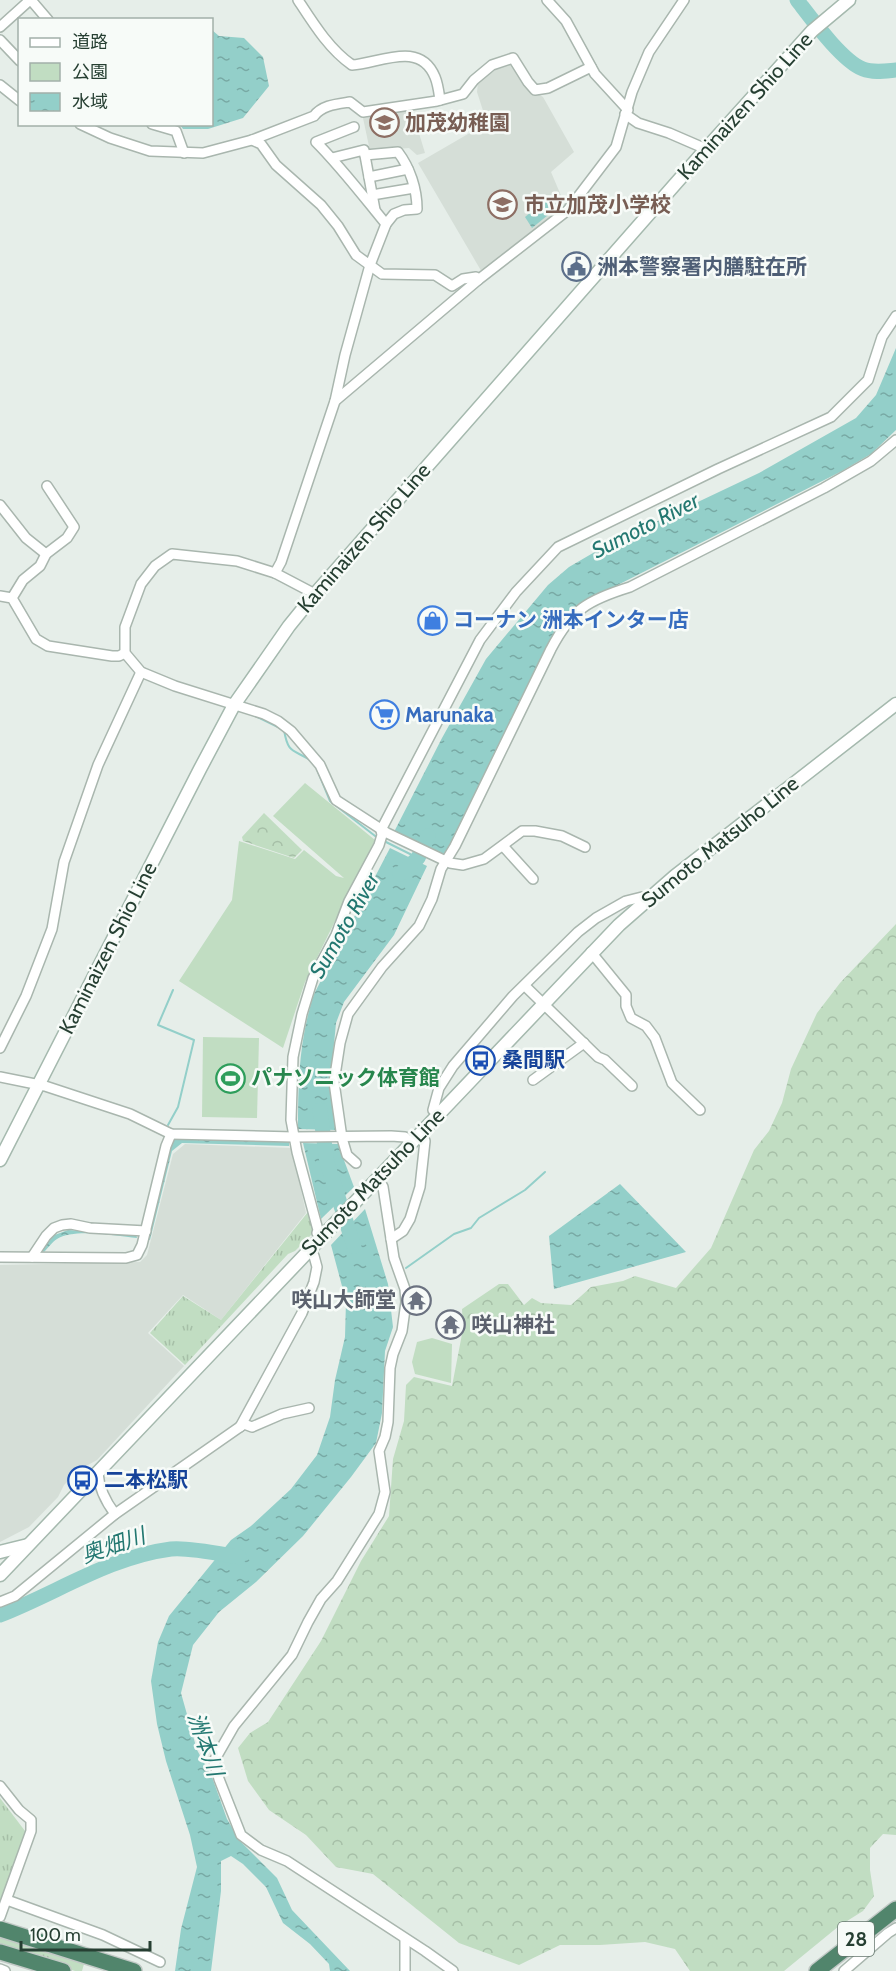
<svg xmlns="http://www.w3.org/2000/svg" width="896" height="1971" viewBox="0 0 896 1971" font-family="Cabin,'Noto Sans JP',sans-serif">
	<style>
		.built { fill: #d5ded7 }
		.grass { fill: url(#grass-tufts) }
		.forest { fill: url(#forest-crowns) }
		.green { fill: #c1ddc2 }
		.water { fill: url(#water-ripples) }
		.lines { fill: none; stroke-linecap: round; stroke-linejoin: round }
		.stream { stroke: #93cfc9; stroke-width: 2 }
		.river { stroke: #93cfc9; stroke-width: 15 }
		.minor-casing { stroke: #a9b6ae; stroke-width: 12 }
		.secondary-casing { stroke: #a5b9ae; stroke-width: 15 }
		.trunk-casing { stroke: #c2c9c6; stroke-width: 18 }
		.minor { stroke: #fff; stroke-width: 9 }
		.secondary { stroke: #fff; stroke-width: 12 }
		.trunk { stroke: #51856c; stroke-width: 15 }
		.labels { text-anchor: middle; stroke-width: 5; stroke-linejoin: round; paint-order: stroke }
		.shield { fill: #f7fbf8; stroke: #65776d; stroke-width: 1.5 }
		.shield-label { font-size: 20px; font-weight: bold; fill: #263f32 }
		.street-label { font-size: 21px; fill: #263f32; stroke: #f7fbf8 }
		.education-label { font-size: 21px; font-weight: bold; fill: #785e54; stroke: #f7fbf8; text-anchor: start }
		.service-label { font-size: 21px; font-weight: bold; fill: #4e5e75; stroke: #f7fbf8; text-anchor: start }
		.shop-label { font-size: 21px; font-weight: bold; fill: #366cbe; stroke: #f7fbf8; text-anchor: start }
		.transit-label { font-size: 21px; font-weight: bold; fill: #164399; stroke: #f7fbf8; text-anchor: start }
		.leisure-label { font-size: 21px; font-weight: bold; fill: #27864d; stroke: #f7fbf8; text-anchor: start }
		.worship-label { font-size: 21px; font-weight: bold; fill: #5b616d; stroke: #f7fbf8; text-anchor: end }
		.water-label { font-size: 22px; font-style: italic; fill: #237871; stroke: #f7fbf8 }
	</style>
	<defs>
		<pattern id="grass-tufts" width="24" height="20" patternUnits="userSpaceOnUse" patternTransform="scale(1.5)"><rect width="24" height="20" fill="#c1ddc2"/><path d="M3 7l-1-3M5 7V3M7 7l1-3M15 17l-1-3M17 17v-4M19 17l1-3" fill="none" stroke="#a6bfa7"/></pattern>
		<pattern id="forest-crowns" width="20" height="18" patternUnits="userSpaceOnUse" patternTransform="scale(1.5)"><rect width="20" height="18" fill="#c1ddc2"/><path d="M2 6a3 3 0 1 1 6 0M12 15a3 3 0 1 1 6 0" fill="none" stroke="#a6bfa7"/></pattern>
		<pattern id="water-ripples" width="26" height="14" patternUnits="userSpaceOnUse" patternTransform="scale(1.5)"><rect width="26" height="14" fill="#93cfc9"/><path d="M2 4q2-2 4 0t4 0M15 11q2-2 4 0t4 0" fill="none" stroke="#78a9a4"/></pattern>
	</defs>
	<rect width="100%" height="100%" fill="#e6eee9"/>
	<g class="built">
		<polygon points="510,64 519,70 532,90 543,97 574,152 551,172 565,205 483,274 418,163 487,123 477,92 478,83 502,65"/>
		<polygon points="412,110 425,153 417,155 409,148 370,151 363,118"/>
		<polygon points="185,1144 292,1148 306,1213 221,1320 183,1295 148,1333 184,1366 97,1460 79,1470 64,1485 58,1497 29,1527 0,1542 0,1265 140,1262 147,1255 173,1154"/>
	</g>
	<g class="grass">
		<polygon points="308,1212 314,1232 295,1251 288,1254 185,1365 150,1333 183,1296 221,1320"/>
		<polygon points="0,1798 25,1831 17,1864 0,1910"/>
		<polygon points="0,1932 86,1957 82,1971 75,1971 0,1948"/>
	</g>
	<g class="forest">
		<polygon points="264,813 302,850 294,858 243,841 242,837"/>
		<polygon points="896,924 896,1835 883,1834 870,1848 870,1870 874,1896 863,1911 839,1926 784,1971 690,1971 675,1949 645,1942 600,1945 560,1945 519,1965 459,1943 373,1874 336,1867 306,1835 269,1810 248,1781 238,1748 250,1733 268,1722 321,1641 361,1561 389,1516 393,1459 404,1421 406,1385 414,1377 452,1386 463,1329 462,1309 499,1284 508,1284 524,1305 532,1298 541,1303 571,1305 591,1287 623,1281 635,1276 676,1288 711,1248 754,1150 769,1131 782,1103 791,1069 817,1013 840,983"/>
	</g>
	<g class="green">
		<polygon points="305,783 375,840 305,982 283,1048 179,981 232,900 239,841 295,859 304,850 336,876 344,878 273,816"/>
		<polygon points="203,1037 259,1038 257,1118 202,1117"/>
		<polygon points="432,1338 452,1344 451,1383 415,1374 412,1362 417,1342"/>
	</g>
	<g class="water">
		<polygon points="212,30 219,36 244,38 263,57 269,86 243,118 208,129 183,129 180,125 212,124"/>
		<polygon points="549,197 558,207 532,228 525,217"/>
		<polygon points="896,348 896,430 871,454 842,471 600,594 558,631 445,857 394,832 442,738 486,659 548,585 569,567 605,546 759,473 856,418 876,395"/>
		<path d="M390,848L427,866L394,935L344,1002L336,1023L330,1087L336,1130L298,1129C298,1083 299,1039 314,994Z"/>
		<polygon points="181,1137 289,1140 289,1146 182,1143 172,1151 150,1240 146,1239 168,1147 173,1140"/>
		<polygon points="303,1143 338,1144 354,1187 321,1219"/>
		<polygon points="620,1184 686,1252 554,1289 549,1236"/>
		<polygon points="365,1209 388,1284 393,1327 385,1351 382,1413 376,1443 351,1477 303,1536 256,1582 219,1612 193,1645 181,1693 197,1750 212,1777 227,1819 240,1841 277,1878 292,1910 350,1971 330,1971 329,1964 310,1944 283,1923 266,1887 243,1864 231,1856 221,1861 221,1891 211,1971 175,1971 181,1929 197,1867 190,1835 166,1761 157,1724 151,1681 158,1642 169,1616 231,1540 251,1526 291,1489 317,1455 330,1417 335,1380 345,1337 346,1301 331,1245"/>
		<path d="M68,1230L136,1234L137,1238C117,1236 74,1228 57,1239C52,1242 48,1248 44,1252L41,1250L52,1236Z"/>
	</g>
	<g class="lines">
		<g class="stream">
			<path d="M253,715L284,730C288,754 293,749 310,760"/>
			<polyline points="317,769 330,801 379,839"/>
			<polyline points="384,841 418,858"/>
			<polyline points="168,1125 178,1107 194,1040 158,1025 173,990"/>
			<polyline points="406,1268 454,1234 471,1228 479,1218 525,1190 545,1172"/>
		</g>
		<g class="river">
			<path d="M797,0C811,18 842,61 863,69C873,73 885,71 896,70"/>
			<polyline points="400,874 418,858 428,836"/>
			<polyline points="320,1110 327,1163 354,1246"/>
			<path d="M0,1615C57,1593 109,1557 171,1549C188,1547 221,1554 239,1557"/>
		</g>
		<defs>
			<g id="minor">
				<polyline points="31,0 48,20"/>
				<path d="M298,0C313,23 329,49 352,65C380,63 420,40 435,77C438,84 439,93 440,100"/>
				<polyline points="547,0 566,21 595,74 628,110"/>
				<polyline points="0,27 30,0"/>
				<polyline points="0,40 20,61"/>
				<polyline points="0,85 20,101"/>
				<polyline points="625,114 638,123 669,133 706,149"/>
				<polyline points="80,124 110,138 150,151 203,153 252,140 261,144 276,165 321,205 338,226 356,255 382,274 435,275 452,286 463,279 476,277 478,280"/>
				<polyline points="152,124 176,131 184,153"/>
				<path d="M354,127L316,142C341,167 363,196 386,224"/>
				<path d="M252,140L314,116C322,105 337,104 350,102L363,112L437,101L463,94L474,80L492,65L513,58L528,82L535,90L548,88L591,67"/>
				<polyline points="332,158 364,150 375,210"/>
				<polyline points="369,177 408,169"/>
				<polyline points="372,195 414,188"/>
				<polyline points="335,401 478,280 568,210 616,147 632,92 649,52 684,0"/>
				<polyline points="0,505 26,538 46,554"/>
				<path d="M275,573L281,562L335,401L345,355L370,265L386,224L394,214L404,210L417,209C417,189 410,168 398,152L365,155"/>
				<polyline points="315,594 275,573 237,561 172,554 155,566 141,584 125,627 125,653 141,672 175,686 264,714 278,721 291,731 320,765 336,800 387,833 450,863 463,865 484,859 522,831 535,831 562,836 585,847"/>
				<polyline points="0,596 12,598 36,639 48,646 112,656 119,656 125,653"/>
				<polyline points="12,598 23,580 40,566 46,554 67,538 74,527 47,486"/>
				<polyline points="503,846 533,879"/>
				<polyline points="591,952 626,995 626,1006 631,1018 646,1026 655,1038 672,1083 700,1110"/>
				<polyline points="525,986 598,1057 605,1060 632,1086"/>
				<polyline points="0,1048 26,996 52,929 64,862 98,765 141,672"/>
				<polyline points="0,1077 45,1086 130,1114 171,1134 294,1137 391,1136 405,1137 411,1143"/>
				<polyline points="533,1080 584,1043"/>
				<polyline points="438,1114 433,1110 439,1088 453,1066 513,996 578,932 596,918 626,901 642,897 645,901"/>
				<path d="M356,1163L347,1155L342,1138L334,1082L340,1043L348,1014L382,967L419,926L432,899L441,869L455,846L551,649C572,609 588,600 630,587L824,488L871,461L896,440"/>
				<polyline points="378,1178 383,1187 394,1258 405,1289 406,1302 402,1331 393,1354 390,1368 388,1422 385,1437 379,1451 385,1492 379,1514 337,1581 321,1599 308,1622 292,1655 234,1726 214,1761 219,1779 241,1835 261,1850 287,1861 425,1951 453,1971"/>
				<polyline points="317,1233 318,1230 297,1152 291,1120 293,1057 302,1014 313,978 336,935 349,901 379,845 382,835 381,830 480,640 516,592 558,547 718,469 831,417 868,380 882,337 896,316"/>
				<polyline points="391,1239 403,1231 410,1219 420,1187 425,1141 421,1132"/>
				<polyline points="0,1257 126,1258 137,1255 142,1245 166,1146 171,1134"/>
				<polyline points="32,1257 46,1236 54,1228 62,1225 71,1224 90,1228 146,1231"/>
				<polyline points="240,1427 302,1313 314,1282 317,1267 314,1256 309,1249"/>
				<path d="M98,1473C99,1489 106,1502 115,1514"/>
				<polyline points="0,1602 15,1596 115,1514 244,1424 252,1427 282,1414 309,1408"/>
				<polyline points="0,1786 19,1810 31,1820 31,1831 0,1917"/>
				<polyline points="7,1900 103,1935 160,1962"/>
				<polyline points="405,1939 405,1971"/>
				<polyline points="0,1969 5,1971"/>
				<polyline points="844,1971 888,1933 896,1928"/>
			</g>
			<g id="secondary">
				<polyline points="0,1160 200,769 234,705 289,626 315,594 706,149 812,31 849,0"/>
				<polyline points="0,1552 28,1545"/>
				<polyline points="0,1575 619,925 675,876 896,704"/>
			</g>
			<g id="trunk">
				<polyline points="0,1929 134,1971"/>
				<polyline points="0,1952 63,1971"/>
				<polyline points="817,1971 896,1909"/>
			</g>
		</defs>
		<use href="#minor" class="minor-casing"/>
		<use href="#secondary" class="secondary-casing"/>
		<use href="#trunk" class="trunk-casing"/>
		<use href="#minor" class="minor"/>
		<use href="#secondary" class="secondary"/>
		<use href="#trunk" class="trunk"/>
	</g>
	<defs>
		<symbol id="school-ring" viewBox="-11 -11 22 22"><circle r="9.5" fill="#f7fbf8" stroke="#8d6e63" stroke-width="1.5"/><path d="M0-5L7-2L0 1L-7-2ZM-4 1L0 2.5L4 1V4Q0 6-4 4Z" fill="#8d6e63"/></symbol>
		<symbol id="civic-ring" viewBox="-11 -11 22 22"><circle r="9.5" fill="#f7fbf8" stroke="#5c6f8a" stroke-width="1.5"/><path d="M-.6-6.5H3V-4.5H.6V-3L4-1V1h2V6H-6V1h2V-1L-.6-3ZM-1.2 2.5V6h2.4V2.5Z" fill="#5c6f8a"/></symbol>
		<symbol id="shop-ring" viewBox="-11 -11 22 22"><circle r="9.5" fill="#f7fbf8" stroke="#3f7fe0" stroke-width="1.5"/><path d="M-5-2.5h2.3a2.7 3.5 0 0 1 5.4 0H5L5.5 6h-11ZM-1.5-2.5h3a1.5 2.3 0 0 0-3 0Z" fill="#3f7fe0"/></symbol>
		<symbol id="supermarket-ring" viewBox="-11 -11 22 22"><circle r="9.5" fill="#f7fbf8" stroke="#3f7fe0" stroke-width="1.5"/><path d="M-6-5.5h2.5l.6 2H6L4.5 2H-2.5L-4.4-4H-6ZM-1.5 3.2a1.3 1.3 0 1 0 .1 0ZM3 3.2a1.3 1.3 0 1 0 .1 0Z" fill="#3f7fe0"/></symbol>
		<symbol id="bus-ring" viewBox="-11 -11 22 22"><circle r="9.5" fill="#f7fbf8" stroke="#1a4fb4" stroke-width="1.5"/><path d="M-5-6H5V4H4V6H2V4H-2V6H-4V4H-5ZM-3.5-4V0h7V-4ZM-3.5 1.2v1.5H-2V1.2ZM2 1.2v1.5H3.5V1.2Z" fill="#1a4fb4"/></symbol>
		<symbol id="stadium-ring" viewBox="-11 -11 22 22"><circle r="9.5" fill="#f7fbf8" stroke="#2e9e5b" stroke-width="1.5"/><path d="M0-5a6.5 5 0 1 0 0 10a6.5 5 0 1 0 0-10ZM-3.5-1.8h7v3.6h-7Z" fill="#2e9e5b"/></symbol>
		<symbol id="temple-ring" viewBox="-11 -11 22 22"><circle r="9.5" fill="#f7fbf8" stroke="#6b7280" stroke-width="1.5"/><path d="M0-6L5-2H3V0L6.5 2.5H4V6H1.5V3h-3V6H-4V2.5H-6.5L-3 0V-2H-5Z" fill="#6b7280"/></symbol>
	</defs>
	<g fill-rule="evenodd">
		<use href="#school-ring" x="368" y="106" width="33" height="33"/>
		<use href="#school-ring" x="486" y="188" width="33" height="33"/>
		<use href="#civic-ring" x="560" y="250" width="33" height="33"/>
		<use href="#shop-ring" x="416" y="604" width="33" height="33"/>
		<use href="#supermarket-ring" x="368" y="698" width="33" height="33"/>
		<use href="#bus-ring" x="464" y="1044" width="33" height="33"/>
		<use href="#stadium-ring" x="214" y="1062" width="33" height="33"/>
		<use href="#temple-ring" x="400" y="1284" width="33" height="33"/>
		<use href="#temple-ring" x="434" y="1308" width="33" height="33"/>
		<use href="#bus-ring" x="66" y="1464" width="33" height="33"/>
	</g>
	<g class="labels">
		<rect class="shield" x="838" y="1922" width="36" height="34" rx="4.5"/>
		<g class="shield-label">
			<text x="856" y="1946">28</text>
		</g>
		<g class="street-label">
			<text transform="translate(745 106) rotate(-48)" y="7">Kaminaizen Shio Line</text>
			<text transform="translate(364 538) rotate(-49)" y="7">Kaminaizen Shio Line</text>
			<text transform="translate(720 842) rotate(-39)" y="7">Sumoto Matsuho Line</text>
			<text transform="translate(108 948) rotate(-63)" y="7">Kaminaizen Shio Line</text>
			<text transform="translate(373 1182) rotate(-46)" y="7">Sumoto Matsuho Line</text>
		</g>
		<g class="education-label">
			<text x="405" y="130">加茂幼稚園</text>
			<text x="524" y="212">市立加茂小学校</text>
		</g>
		<g class="service-label">
			<text x="597" y="274">洲本警察署内膳駐在所</text>
		</g>
		<g class="shop-label">
			<text x="453" y="627">コーナン 洲本インター店</text>
			<text x="405" y="722">Marunaka</text>
		</g>
		<g class="transit-label">
			<text x="502" y="1067">桑間駅</text>
			<text x="104" y="1487">二本松駅</text>
		</g>
		<g class="leisure-label">
			<text x="251" y="1085">パナソニック体育館</text>
		</g>
		<g class="worship-label">
			<text x="396" y="1307">咲山大師堂</text>
			<text x="471" y="1332" text-anchor="start">咲山神社</text>
		</g>
		<g class="water-label">
			<text transform="translate(645 525) rotate(-27)" y="8">Sumoto River</text>
			<text transform="translate(344 925) rotate(-60)" y="8">Sumoto River</text>
			<text transform="translate(113 1545) rotate(-19)" y="8">奥畑川</text>
			<text transform="translate(206 1744) rotate(71)" y="8">洲本川</text>
		</g>
	</g>
	<rect x="18" y="18" width="195" height="108" fill="#f7fbf8" stroke="#a3b0a9" stroke-width="1.5"/>
	<rect x="30" y="38" width="30" height="9" fill="#ffffff" stroke="#a3b0a9" stroke-width="1.5"/>
	<text x="72" y="48" font-size="18" fill="#263f32">道路</text>
	<rect x="30" y="63" width="30" height="18" fill="#c1ddc2" stroke="#a3b0a9" stroke-width="1.5"/>
	<text x="72" y="78" font-size="18" fill="#263f32">公園</text>
	<rect x="30" y="93" width="30" height="18" fill="url(#water-ripples)" stroke="#a3b0a9" stroke-width="1.5"/>
	<text x="72" y="108" font-size="18" fill="#263f32">水域</text>
	<path d="M21 1941v9h129v-9" fill="none" stroke="#263f32" stroke-width="3"/>
	<text x="30" y="1941" font-size="18" fill="#263f32" stroke="#f7fbf8" stroke-width="4.5" paint-order="stroke">100 m</text>
</svg>
